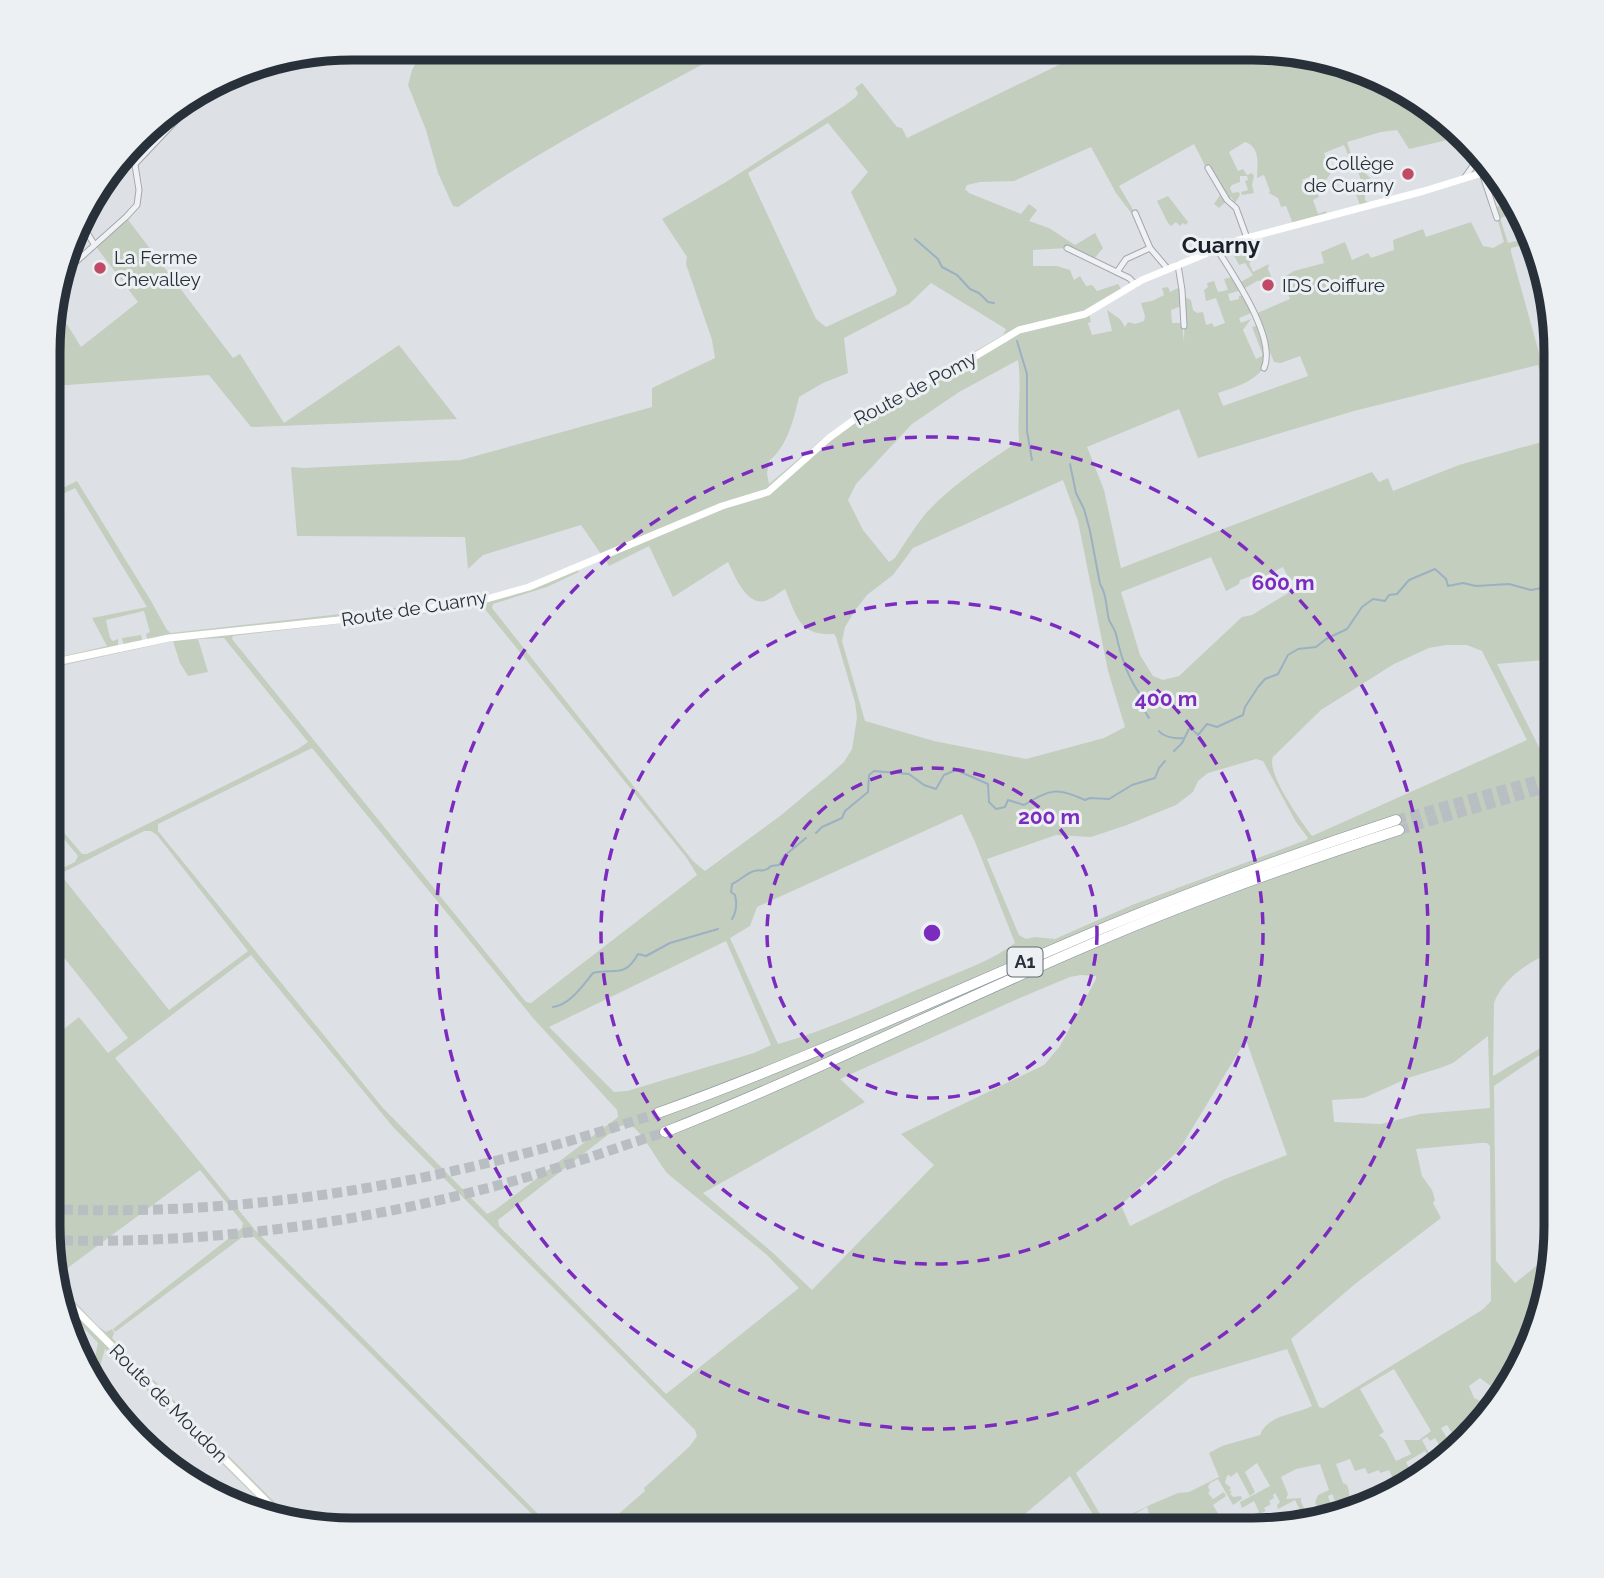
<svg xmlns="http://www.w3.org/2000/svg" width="1604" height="1578" viewBox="0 0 1604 1578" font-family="Raleway,sans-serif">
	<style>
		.green { fill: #c4cebf; fill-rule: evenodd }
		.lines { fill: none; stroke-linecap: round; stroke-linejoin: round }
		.stream { stroke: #9bb1c3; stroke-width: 2 }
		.highway-tunnel { stroke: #b9bec3; stroke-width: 10; stroke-dasharray: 10 5; stroke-linecap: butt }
		.street-casing { stroke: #a3a8ae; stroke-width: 7 }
		.highway-casing { stroke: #86909b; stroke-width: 11 }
		.street { stroke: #eff1f4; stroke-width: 5 }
		.secondary { stroke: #fff; stroke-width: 7 }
		.highway { stroke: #fff; stroke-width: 10 }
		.ring { fill: none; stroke: #7b2cbf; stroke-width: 3.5; stroke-dasharray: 12 9 }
		.poi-dot { fill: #c14b67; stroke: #ecf0f3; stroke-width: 2.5 }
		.labels { text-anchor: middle; stroke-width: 6; stroke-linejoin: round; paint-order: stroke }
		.shield { fill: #ecf0f3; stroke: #636a72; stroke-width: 2 }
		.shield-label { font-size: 18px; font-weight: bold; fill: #28303a }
		.poi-label { font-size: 19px; fill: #28303a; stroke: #ecf0f3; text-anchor: start }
		.street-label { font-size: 19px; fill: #28303a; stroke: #ecf0f3 }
		.quarter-label { font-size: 23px; font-weight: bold; fill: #1a212b; stroke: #ecf0f3 }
		.rim { fill: none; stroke: #28303a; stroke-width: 9 }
		.centre { fill: #7b2cbf; stroke: #ecf0f3; stroke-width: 3.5 }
		.ring-label { font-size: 21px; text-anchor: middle; font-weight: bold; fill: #7b2cbf; stroke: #ecf0f3; stroke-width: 6; stroke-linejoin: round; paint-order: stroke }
	</style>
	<rect width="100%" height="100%" fill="#dde1e5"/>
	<g class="green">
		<path d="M425,47L728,48L729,50C638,100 543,147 458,207L453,206L438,173L426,130L408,85L412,70Z"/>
		<path d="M1092,49L1292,50L1405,88L1460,137L1409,149L1397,130L1381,132L1347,142L1354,163L1362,162L1364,172L1370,178L1369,187L1365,189V200L1369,203L1360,205L1355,192L1358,190L1356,183L1361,181L1359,174L1353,168L1344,145L1324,153L1331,173L1325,181L1316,184L1314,175L1302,180L1306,190L1315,187L1319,197L1313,200L1318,214L1326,211L1327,215L1293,224L1286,206L1281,207L1278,198L1269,193L1270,191L1264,175L1257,178C1257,165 1261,147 1245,142L1229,152L1238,171L1243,169L1247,175L1252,173L1254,176L1252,185L1254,193L1242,195L1241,192L1248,190L1245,181L1248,180L1247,176H1240V182L1232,185L1230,188L1232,193L1239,192L1240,195L1235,203L1231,197L1219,208L1214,204L1220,195L1194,144L1119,186L1135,213L1132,214L1116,193L1091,147L1014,181L980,182L967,185L965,189L969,193L1021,214L1029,204L1037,210L1029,221L1049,228L1075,245L1095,233L1103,248L1093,260L1067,248L1033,250V266H1057L1070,270L1074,280L1080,276L1086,286L1092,285L1097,291L1118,284L1123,292L1089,313L1091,322L1088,323L1092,335L1112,331L1107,310L1120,319L1125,327L1128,322L1135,324L1144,321L1145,316L1141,303L1152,301L1164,295L1162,288L1168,287L1170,292L1180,287L1181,306L1171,310L1172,323H1182L1184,342L1185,297L1191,300L1193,310L1197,313L1203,312L1206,325L1212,323L1214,327L1225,323L1216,298L1206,301L1204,290L1208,287L1207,283L1214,281L1218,292L1228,290L1224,279L1232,277L1241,290L1228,294L1230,301L1239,299V296L1243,295L1251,313L1239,318L1241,323L1251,319L1243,330L1256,359L1262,356V353L1252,327L1258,325L1263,338L1265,366C1254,382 1236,387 1218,393L1223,406L1308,376L1300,356L1281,363L1274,362L1255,314L1290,299L1281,279L1294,271L1324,263L1321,252L1345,242L1352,260L1368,253L1371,258L1394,250L1393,240L1423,229L1426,237L1471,222L1483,246L1493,248L1504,242L1497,218L1499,217L1496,207L1513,202L1518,212L1500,218L1508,243L1532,237L1535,242L1511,248V252L1556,414V429L1538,365L1354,411L1198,458L1179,409L1087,447L1104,490L1121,568L1372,472L1379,482L1388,478L1393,491L1459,465L1556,438V659L1497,664L1546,761L1556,759V951C1532,959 1503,978 1494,1003L1493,1076L1556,1039V1044L1494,1086L1496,1261L1515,1283L1555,1251L1517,1376L1515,1373L1490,1394L1492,1387L1480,1378L1469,1386L1474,1398L1480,1401V1408L1477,1411L1474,1408L1471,1414L1477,1423L1469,1432L1463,1426L1455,1438L1447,1425L1441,1428L1451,1445L1444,1453L1435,1438L1430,1441L1427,1437L1422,1440L1429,1453L1436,1449L1443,1455L1433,1464L1425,1451L1406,1462L1413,1476L1418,1474L1420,1477L1398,1489L1389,1470L1380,1473L1379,1470L1368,1474L1365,1468L1355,1471L1350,1459L1336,1464L1343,1483L1347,1485C1351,1493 1348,1499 1350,1508H1338L1332,1494L1328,1496L1332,1508L1327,1509L1326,1506L1318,1508L1315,1502L1318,1495L1329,1490L1320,1464L1296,1469L1281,1477L1288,1494L1286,1499L1301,1498V1502L1306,1512L1314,1508L1316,1512L1299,1520L1296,1515L1301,1512L1295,1500L1278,1509L1277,1505L1280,1502L1275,1493L1273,1495L1274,1498L1269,1501L1271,1504L1264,1508L1266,1511L1262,1513L1270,1527L1275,1526L1276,1529L1272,1530H1247L1242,1521L1259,1512L1254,1501L1242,1508L1240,1502L1270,1486L1257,1463L1245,1472L1255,1492L1250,1496L1237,1472L1231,1477L1229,1475L1227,1476L1225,1483L1231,1488L1229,1490L1232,1492L1230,1493L1233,1497L1241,1496L1242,1499L1233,1505L1218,1479L1210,1483L1208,1487L1210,1491L1208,1493L1213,1499L1224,1492L1226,1496L1213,1505L1228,1530H1154L1147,1507L1131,1516L1138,1530H1102L1070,1476L1026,1513L1001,1530H600L645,1491L644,1488L690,1446L697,1436L695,1430L393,1127L251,955L115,1058L255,1230L554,1530H548L251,1234L245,1235L115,1332L113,1329L242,1228L243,1223L200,1170L54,1278L48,1246L49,1093L63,1082L49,1062V1041L79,1017L108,1053L128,1038L50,940V874L75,862L78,856L50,822V816L82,854H87L298,749L308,742L224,638L198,639L208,672L188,676L180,663L173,641L51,668V659L107,646L92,618L147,607L75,488L52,499V493L77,481L151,601L167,630L171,633L474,599L528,585L601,554L581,525L483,555L468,569L465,537L297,536L291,467L304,468L461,460L652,407V388L715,358L712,340L686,264L687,257L662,219L726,182L844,106L856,97L858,93L855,88L862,83L897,127L902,128L907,138ZM828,123L868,172L851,192L897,290L895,295L826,327L816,319L748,173ZM931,283L1006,329L1003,335L936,374L864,410L821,440L769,484L767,474L769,461C787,447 794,419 799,397L823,383L848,373L844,338L909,304ZM1018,360C1022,386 1017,414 1019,441C986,463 954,483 927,512C915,526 905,543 895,558L889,562L863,530L848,500L856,484L912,424L959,392ZM1063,480L1078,521L1108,671L1125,727L1104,738L1026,759L934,741L865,721L842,641L845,627L856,609L867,595L893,575L913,548ZM649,546L673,597L728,562C734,574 746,606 765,601C771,599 779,593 785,589C797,617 799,636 834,634L836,637L855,702L857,718L852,749L844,762L827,777L780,816L705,871L693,861L492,608L493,604L547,587L579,572L577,569L604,557L609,566ZM1211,557L1226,591L1239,584L1240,580L1259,573L1260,579L1283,567L1289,579L1294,580L1298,587L1252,615L1242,617L1179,676L1163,680L1153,676L1140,655L1121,592ZM474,608H484L686,857L697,875L531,1003L526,1002L232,639L233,636ZM144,611L150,632L146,634L148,642L143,643L141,635L122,638L124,647H118V639L113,641L110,638L106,620ZM1446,645H1467L1482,651L1527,740L1312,836C1301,821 1266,773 1273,757L1321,710L1394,664L1429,648ZM312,748L533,1018L617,1110L618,1117L495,1210L487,1214L383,1108L158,831V824ZM1256,759L1263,761L1296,822L1308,838L1306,840L1132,905L1055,939L1035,937L1026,939L1019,935L987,859L1056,835L1091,837L1127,825L1176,805L1193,792L1198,781L1208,773ZM962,814L975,842L1015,943C991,961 961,971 933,983C881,1005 831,1029 778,1044L730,938L750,926L757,907ZM144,831H151L157,835L248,951L169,1010L60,874ZM726,941L771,1045L754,1053L627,1091L614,1092L549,1027ZM1081,975L1096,976V979L1060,1046L1044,1065L901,1134L934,1165L812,1290L772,1252L703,1193L865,1102L840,1079L1022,997L1070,977ZM1488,1036L1490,1108L1420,1114L1381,1124L1334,1122L1332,1100L1364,1098L1408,1078L1440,1068L1453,1063ZM1246,1040L1287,1155L1225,1179L1130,1226L1121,1205L1179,1150ZM628,1124C642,1129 657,1162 668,1174L767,1255L799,1288L666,1394L499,1226L498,1220L618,1127ZM1480,1143H1487L1490,1146L1491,1301L1482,1310L1323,1408L1319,1407L1291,1339L1355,1284L1441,1218L1433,1203L1435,1200L1432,1190L1422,1176L1416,1149ZM1287,1349L1312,1406C1295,1415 1268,1414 1260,1435L1222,1446L1209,1453L1219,1477L1189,1492L1178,1493L1152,1504L1107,1526L1076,1473L1190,1378ZM1394,1369L1431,1431L1419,1440H1404L1411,1454L1396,1461L1385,1440L1379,1435L1384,1432L1360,1389Z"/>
		<polygon points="1168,196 1188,222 1186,225 1183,223 1180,226 1176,222 1171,226 1168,223 1157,201"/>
		<polygon points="126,217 233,358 240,354 284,423 399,345 457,419 251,427 209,375 53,386 53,318 60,313 81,347 138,302 94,244"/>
		<polygon points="1253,240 1257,255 1249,263 1253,272 1269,264 1268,269 1272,279 1257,281 1245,288 1241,282 1253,275 1245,263 1239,265 1231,250 1222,254 1222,251 1237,245 1240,254 1248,252 1245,242"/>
		<polygon points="55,1281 99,1327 106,1332 112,1329 114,1333 112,1338 290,1518 271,1512 105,1349 95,1384 91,1377 98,1343 59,1302"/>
	</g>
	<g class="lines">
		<g class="stream">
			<polyline points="915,239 938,259 942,267 957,275 970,289 979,293 988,302 994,303"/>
			<polyline points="1017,341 1027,374 1027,431 1032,460"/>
			<path d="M1070,464L1076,493L1084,509L1090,531L1100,584C1107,594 1106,608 1109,620C1111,624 1115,630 1116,634C1121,658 1128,679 1142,697L1141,705L1149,718"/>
			<path d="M1159,731C1163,737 1176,739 1183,738"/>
			<polyline points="1174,751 1182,743 1189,729 1192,729 1198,735 1207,724 1217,727 1243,715 1245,707 1258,687 1265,679 1278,674 1288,655 1298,649 1316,647 1326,639 1347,629 1362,607 1373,599 1385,601 1389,595 1397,594 1409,580 1435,569 1446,579 1448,586 1463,583 1476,586 1509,584 1531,590 1542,588 1556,589"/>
			<path d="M816,833L822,827L842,818L845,811L868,792L869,775L874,771L909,774L924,785L936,789L944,775L956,770L988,784L989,802L996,809L1005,807L1008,800L1024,805C1051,789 1057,787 1085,800L1090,798L1109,799L1132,785L1155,778L1159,768L1165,761"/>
			<path d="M732,919C737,911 737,903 735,895L731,892L732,884C739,881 747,873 754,871C762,869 764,873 771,866L779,865L784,856L806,838"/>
			<path d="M553,1007C570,1005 583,985 593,973C612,967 624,980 638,954L646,956L670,943L718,929"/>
		</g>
		<g class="highway-tunnel">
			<polyline points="1396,820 1556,775"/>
			<polyline points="1399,830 1556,785"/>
			<path d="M48,1209C257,1218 461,1180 658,1113"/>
			<path d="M48,1240C200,1245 352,1225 499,1185C555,1170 610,1150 665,1132"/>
		</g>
		<defs>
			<g id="street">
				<polyline points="135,164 201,94"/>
				<polyline points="1208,168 1227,200 1236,208 1247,238"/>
				<polyline points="1482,173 1497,218"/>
				<polyline points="1465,177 1475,163 1477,152"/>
				<polyline points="1135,213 1150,248"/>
				<polyline points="80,221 94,244"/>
				<polyline points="1067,248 1129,278 1135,284"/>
				<path d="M1217,249C1233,275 1277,338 1264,368"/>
				<polyline points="1178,265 1182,290 1184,326"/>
				<polyline points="1117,272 1126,259 1150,248 1167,268"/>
				<polyline points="59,277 126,217 137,205 139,190 132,146"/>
				<polyline points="1420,1477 1452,1445 1463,1426 1468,1433"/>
				<path d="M1284,1528C1312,1515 1328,1507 1360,1510"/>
			</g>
			<g id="highway">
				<path d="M658,1113C811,1058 958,989 1108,926C1203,887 1299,852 1396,820"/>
				<path d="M665,1132C807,1076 942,1008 1082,948C1185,903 1291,865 1399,830"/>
			</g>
		</defs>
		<use href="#street" class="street-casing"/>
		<use href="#highway" class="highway-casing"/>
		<use href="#street" class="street"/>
		<g class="secondary">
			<polyline points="51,663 169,638 386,615 483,600 529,587 722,506 768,492 829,438 855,419 887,401 954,369 1019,330 1085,314 1142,280 1239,240 1424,191 1495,169"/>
			<polyline points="57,1291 280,1515"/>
		</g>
		<use href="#highway" class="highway"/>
	</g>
	<g class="ring">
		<circle cx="932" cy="933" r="165"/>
		<circle cx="932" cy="933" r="331"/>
		<circle cx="932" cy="933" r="496"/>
	</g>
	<g class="poi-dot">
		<circle cx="1408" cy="174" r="7"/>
		<circle cx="100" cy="268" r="7"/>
		<circle cx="1268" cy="285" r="7"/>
	</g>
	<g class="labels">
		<rect class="shield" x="1007.5" y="947.5" width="35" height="29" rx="5"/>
		<g class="shield-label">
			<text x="1025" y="968">A1</text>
		</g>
		<g class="poi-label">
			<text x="1394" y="170" text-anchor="end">Collège<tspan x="1394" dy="22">de Cuarny</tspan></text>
			<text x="114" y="264">La Ferme<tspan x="114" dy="22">Chevalley</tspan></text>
			<text x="1282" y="292">IDS Coiffure</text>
		</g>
		<g class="street-label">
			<text transform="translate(915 388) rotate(-28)" y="7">Route de Pomy</text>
			<text transform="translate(414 608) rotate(-9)" y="7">Route de Cuarny</text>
			<text transform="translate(169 1403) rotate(45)" y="7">Route de Moudon</text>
		</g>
		<g class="quarter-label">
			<text x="1221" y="253">Cuarny</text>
		</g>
	</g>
	<path d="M0 0H1604V1578H0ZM352 60H1252A292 292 0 0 1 1544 352V1226A292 292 0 0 1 1252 1518H352A292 292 0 0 1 60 1226V352A292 292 0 0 1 352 60Z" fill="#ecf0f3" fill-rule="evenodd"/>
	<path class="rim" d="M352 60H1252A292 292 0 0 1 1544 352V1226A292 292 0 0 1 1252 1518H352A292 292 0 0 1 60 1226V352A292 292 0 0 1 352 60Z"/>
	<circle cx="932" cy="933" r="10" class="centre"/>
	<g class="ring-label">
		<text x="1283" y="590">600 m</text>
		<text x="1166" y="706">400 m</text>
		<text x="1049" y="824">200 m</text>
	</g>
</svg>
